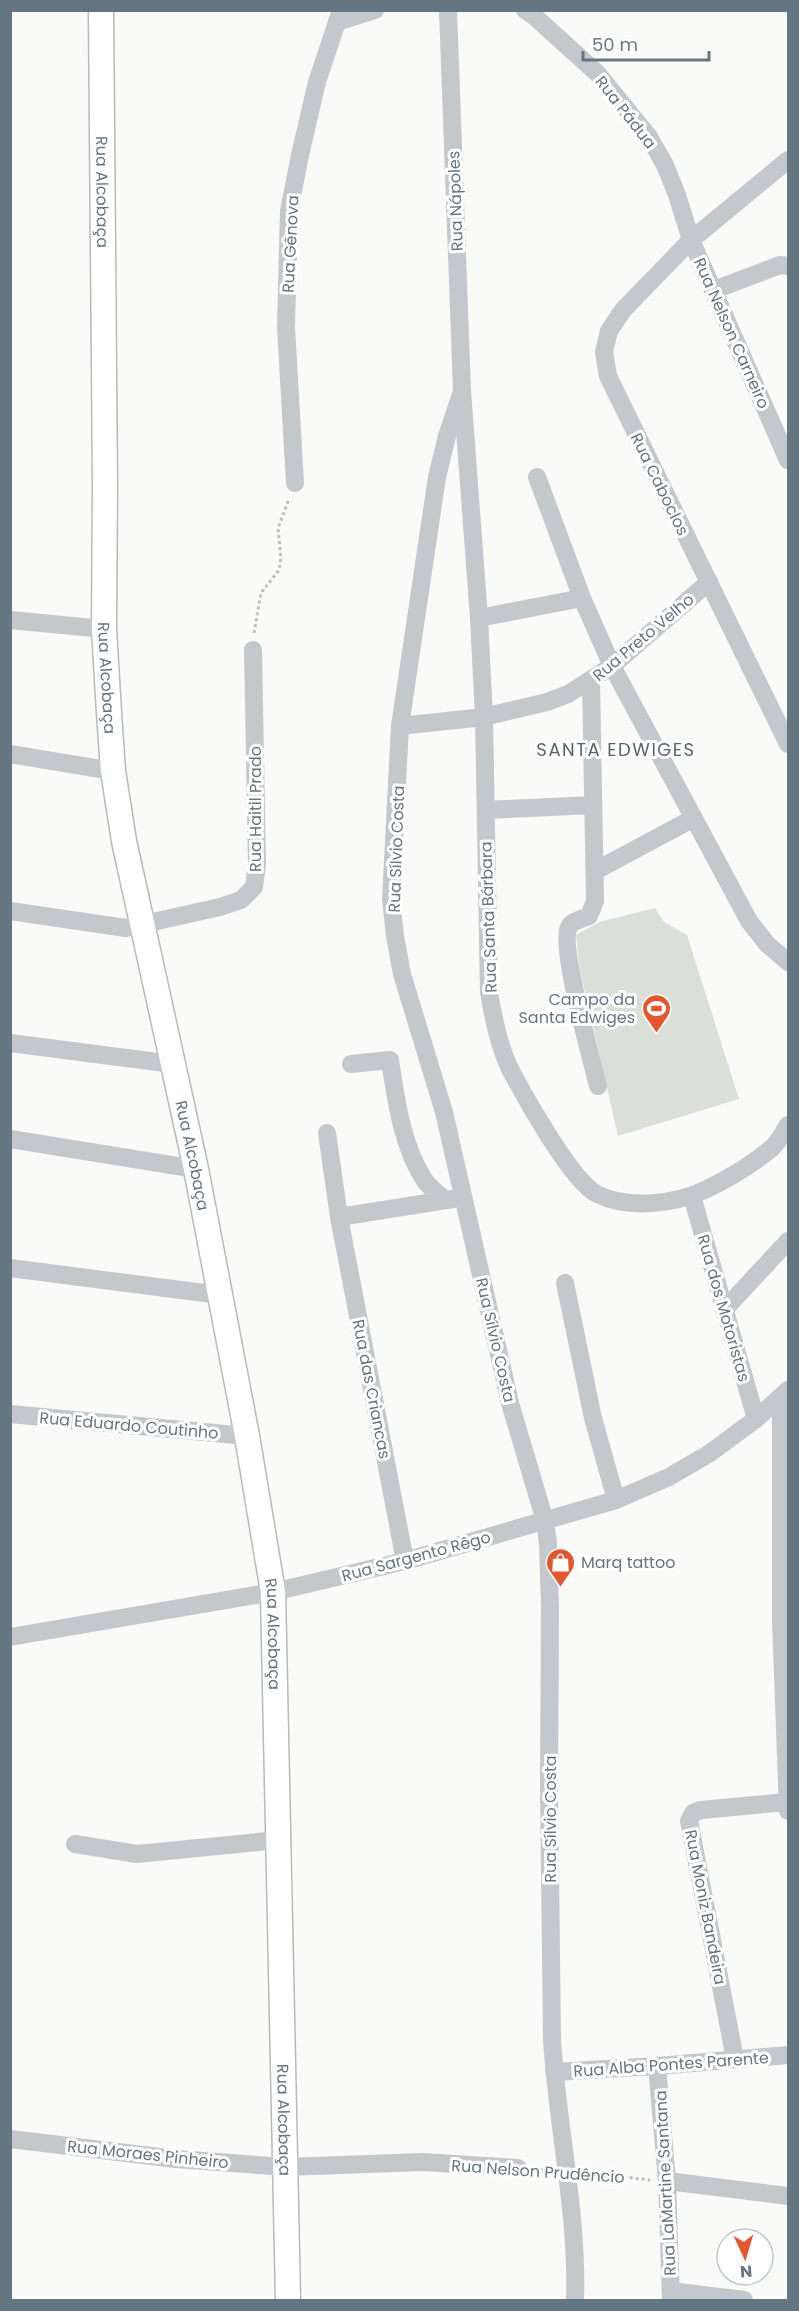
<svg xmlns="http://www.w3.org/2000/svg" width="799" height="2311" viewBox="0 0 799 2311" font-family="Poppins,sans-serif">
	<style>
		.green { fill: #dadfd7 }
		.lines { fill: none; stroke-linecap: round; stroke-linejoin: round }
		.major-casing { stroke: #b5babe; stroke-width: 27 }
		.path { stroke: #bbbfc2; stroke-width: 3; stroke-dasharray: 3 3; stroke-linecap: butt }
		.minor { stroke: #c3c8cc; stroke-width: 18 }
		.major { stroke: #fff; stroke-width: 24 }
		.labels { text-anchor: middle; stroke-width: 6; stroke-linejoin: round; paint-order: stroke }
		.street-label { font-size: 16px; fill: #657683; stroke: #fff }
		.poi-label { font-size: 16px; fill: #657683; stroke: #fff; text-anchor: end }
		.neighbourhood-label { font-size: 18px; letter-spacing: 1.5px; fill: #57646e; stroke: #fff }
	</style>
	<rect width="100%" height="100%" fill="#fafaf8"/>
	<polygon class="green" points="655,908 664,922 687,935 739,1099 618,1136 580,970 576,935 599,922"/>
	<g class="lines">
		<defs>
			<g id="major">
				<path id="s1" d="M101,10L105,487L104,629L109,713L113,771L124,841L196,1169L247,1436L273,1592L288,2300"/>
			</g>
		</defs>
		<use href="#major" class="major-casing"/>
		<g class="path">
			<polyline points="254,633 261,593 279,570 281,558 278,528 289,499"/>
			<polyline points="534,2169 548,2170"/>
			<polyline points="582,2172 650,2180"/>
		</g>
		<g class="minor">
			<path d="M448,10L462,391L479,618L484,717L489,992C493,1017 498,1043 509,1067C523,1094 572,1182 597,1194C629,1210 676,1204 707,1189C730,1178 754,1163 773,1147C779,1141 784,1132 788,1125"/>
			<polyline points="525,10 534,16 597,73 649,137 665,165 677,195 691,240 788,460"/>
			<polyline points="337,22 375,10"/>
			<polyline points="788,160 691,240 623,310 609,331 604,352 608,376 788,744"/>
			<polyline points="714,290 780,265 788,266"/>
			<path d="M462,391L447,436L437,477L400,726L391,899L395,936L402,974L444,1112L510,1403L545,1521L548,1544L550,1606L549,1786L552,2039C557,2126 578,2213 575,2300"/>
			<polyline points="537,477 582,598 612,666 749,921 767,944 788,962"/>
			<polyline points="295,483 286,327 289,211 300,155 317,82 341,10"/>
			<polyline points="479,618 582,598"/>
			<polyline points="10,620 104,629"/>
			<path d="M591,681L595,901L589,916C583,919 573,920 569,927C559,944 592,1061 598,1086"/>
			<polyline points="400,726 484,717 547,702 568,694 612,666 709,582"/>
			<polyline points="10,754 113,771"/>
			<polyline points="486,810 593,805"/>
			<polyline points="595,871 694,818"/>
			<polyline points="10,911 126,928 220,907 241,900 254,887 257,864 253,650"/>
			<polyline points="10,1043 173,1064"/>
			<path d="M351,1064L390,1060C396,1099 402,1147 425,1181C430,1188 439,1194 445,1200"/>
			<polyline points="327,1133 339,1217 405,1561"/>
			<polyline points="10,1139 196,1169"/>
			<polyline points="692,1196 756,1419"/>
			<polyline points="339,1217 453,1199"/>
			<polyline points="10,1268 220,1295"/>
			<polyline points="565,1283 593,1418 616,1500"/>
			<polyline points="724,1310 788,1241"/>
			<polyline points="781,1397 781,1620 788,1811"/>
			<polyline points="10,1414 247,1436"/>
			<polyline points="10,1637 273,1592 405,1561 616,1500 669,1477 710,1453 756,1419 788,1390"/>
			<polyline points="75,1844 137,1854 278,1840"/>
			<polyline points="735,2059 689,1821 693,1813 701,1810 787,1802"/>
			<polyline points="657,2066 667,2181 671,2300"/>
			<polyline points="554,2072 657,2066 788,2055"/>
			<polyline points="10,2139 176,2159 286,2167 423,2162 518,2168"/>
			<polyline points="667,2181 788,2196"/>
			<polyline points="671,2291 744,2300"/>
		</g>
		<use href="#major" class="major"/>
	</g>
	<defs>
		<symbol id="stadium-pin" viewBox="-11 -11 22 30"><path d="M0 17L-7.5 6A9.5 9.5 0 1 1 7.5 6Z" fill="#e4572e" stroke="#fff"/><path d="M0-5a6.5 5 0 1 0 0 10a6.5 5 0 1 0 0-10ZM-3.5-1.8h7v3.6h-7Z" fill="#fff"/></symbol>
		<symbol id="shop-pin" viewBox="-11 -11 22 30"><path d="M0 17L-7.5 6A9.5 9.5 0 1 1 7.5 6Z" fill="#e4572e" stroke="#fff"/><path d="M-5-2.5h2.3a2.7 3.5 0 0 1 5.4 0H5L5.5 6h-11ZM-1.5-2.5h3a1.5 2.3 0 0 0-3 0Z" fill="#fff"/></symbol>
	</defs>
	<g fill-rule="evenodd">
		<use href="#stadium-pin" x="640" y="992" width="33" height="45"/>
		<use href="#shop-pin" x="544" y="1546" width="33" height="45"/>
	</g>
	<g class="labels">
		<g class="street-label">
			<text transform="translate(626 112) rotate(52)" y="6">Rua Pádua</text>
			<text dy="6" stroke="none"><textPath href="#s1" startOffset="182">Rua Alcobaça</textPath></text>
			<text transform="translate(455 201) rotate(-92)" y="6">Rua Nápoles</text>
			<text transform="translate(290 244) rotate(-87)" y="6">Rua Gênova</text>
			<text transform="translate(732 333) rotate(66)" y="6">Rua Nelson Carneiro</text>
			<text transform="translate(660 484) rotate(64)" y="6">Rua Caboclos</text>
			<text transform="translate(643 637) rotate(-40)" y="6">Rua Preto Velho</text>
			<text dy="6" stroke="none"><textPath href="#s1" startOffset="668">Rua Alcobaça</textPath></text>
			<text transform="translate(255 809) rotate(-90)" y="6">Rua Haitil Prado</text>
			<text transform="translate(396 849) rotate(-88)" y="6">Rua Sílvio Costa</text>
			<text transform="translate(488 917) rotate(-92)" y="6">Rua Santa Bárbara</text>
			<text dy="6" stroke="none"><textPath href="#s1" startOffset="1154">Rua Alcobaça</textPath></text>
			<text transform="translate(724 1308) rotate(74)" y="6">Rua dos Motoristas</text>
			<text transform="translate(496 1340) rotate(77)" y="6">Rua Sílvio Costa</text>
			<text transform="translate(372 1389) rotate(79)" y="6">Rua das Criancas</text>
			<text transform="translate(129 1425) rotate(5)" y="6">Rua Eduardo Coutinho</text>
			<text transform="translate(416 1556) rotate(-15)" y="6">Rua Sargento Rêgo</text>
			<text dy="6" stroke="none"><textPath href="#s1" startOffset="1640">Rua Alcobaça</textPath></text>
			<text transform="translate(550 1819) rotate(-90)" y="6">Rua Sílvio Costa</text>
			<text transform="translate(706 1907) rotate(79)" y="6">Rua Moniz Bandeira</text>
			<text transform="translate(671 2064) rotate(-4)" y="6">Rua Alba Pontes Parente</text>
			<text dy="6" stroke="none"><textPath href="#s1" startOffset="2126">Rua Alcobaça</textPath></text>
			<text transform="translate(148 2154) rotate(6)" y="6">Rua Moraes Pinheiro</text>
			<text transform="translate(538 2171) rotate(4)" y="6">Rua Nelson Prudêncio</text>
			<text transform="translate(665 2183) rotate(-93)" y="6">Rua LaMartine Santana</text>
		</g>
		<g class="poi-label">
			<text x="635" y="1005">Campo da<tspan x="635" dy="18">Santa Edwiges</tspan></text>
			<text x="581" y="1568" text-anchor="start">Marq tattoo</text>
		</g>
		<g class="neighbourhood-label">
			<text x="616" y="756">SANTA EDWIGES</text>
		</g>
	</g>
	<rect width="799" height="2311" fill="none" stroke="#657683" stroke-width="24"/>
	<g transform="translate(745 2257) rotate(176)"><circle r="28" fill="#ffffff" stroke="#c1c8cd" stroke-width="1.5"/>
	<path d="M0-4.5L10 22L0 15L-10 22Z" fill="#e4572e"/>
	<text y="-9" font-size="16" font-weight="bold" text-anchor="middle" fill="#657683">N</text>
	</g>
	<path d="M583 51v9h126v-9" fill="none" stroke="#657683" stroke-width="3"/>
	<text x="592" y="51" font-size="18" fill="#657683" stroke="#ffffff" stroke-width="4.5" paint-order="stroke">50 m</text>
</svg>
